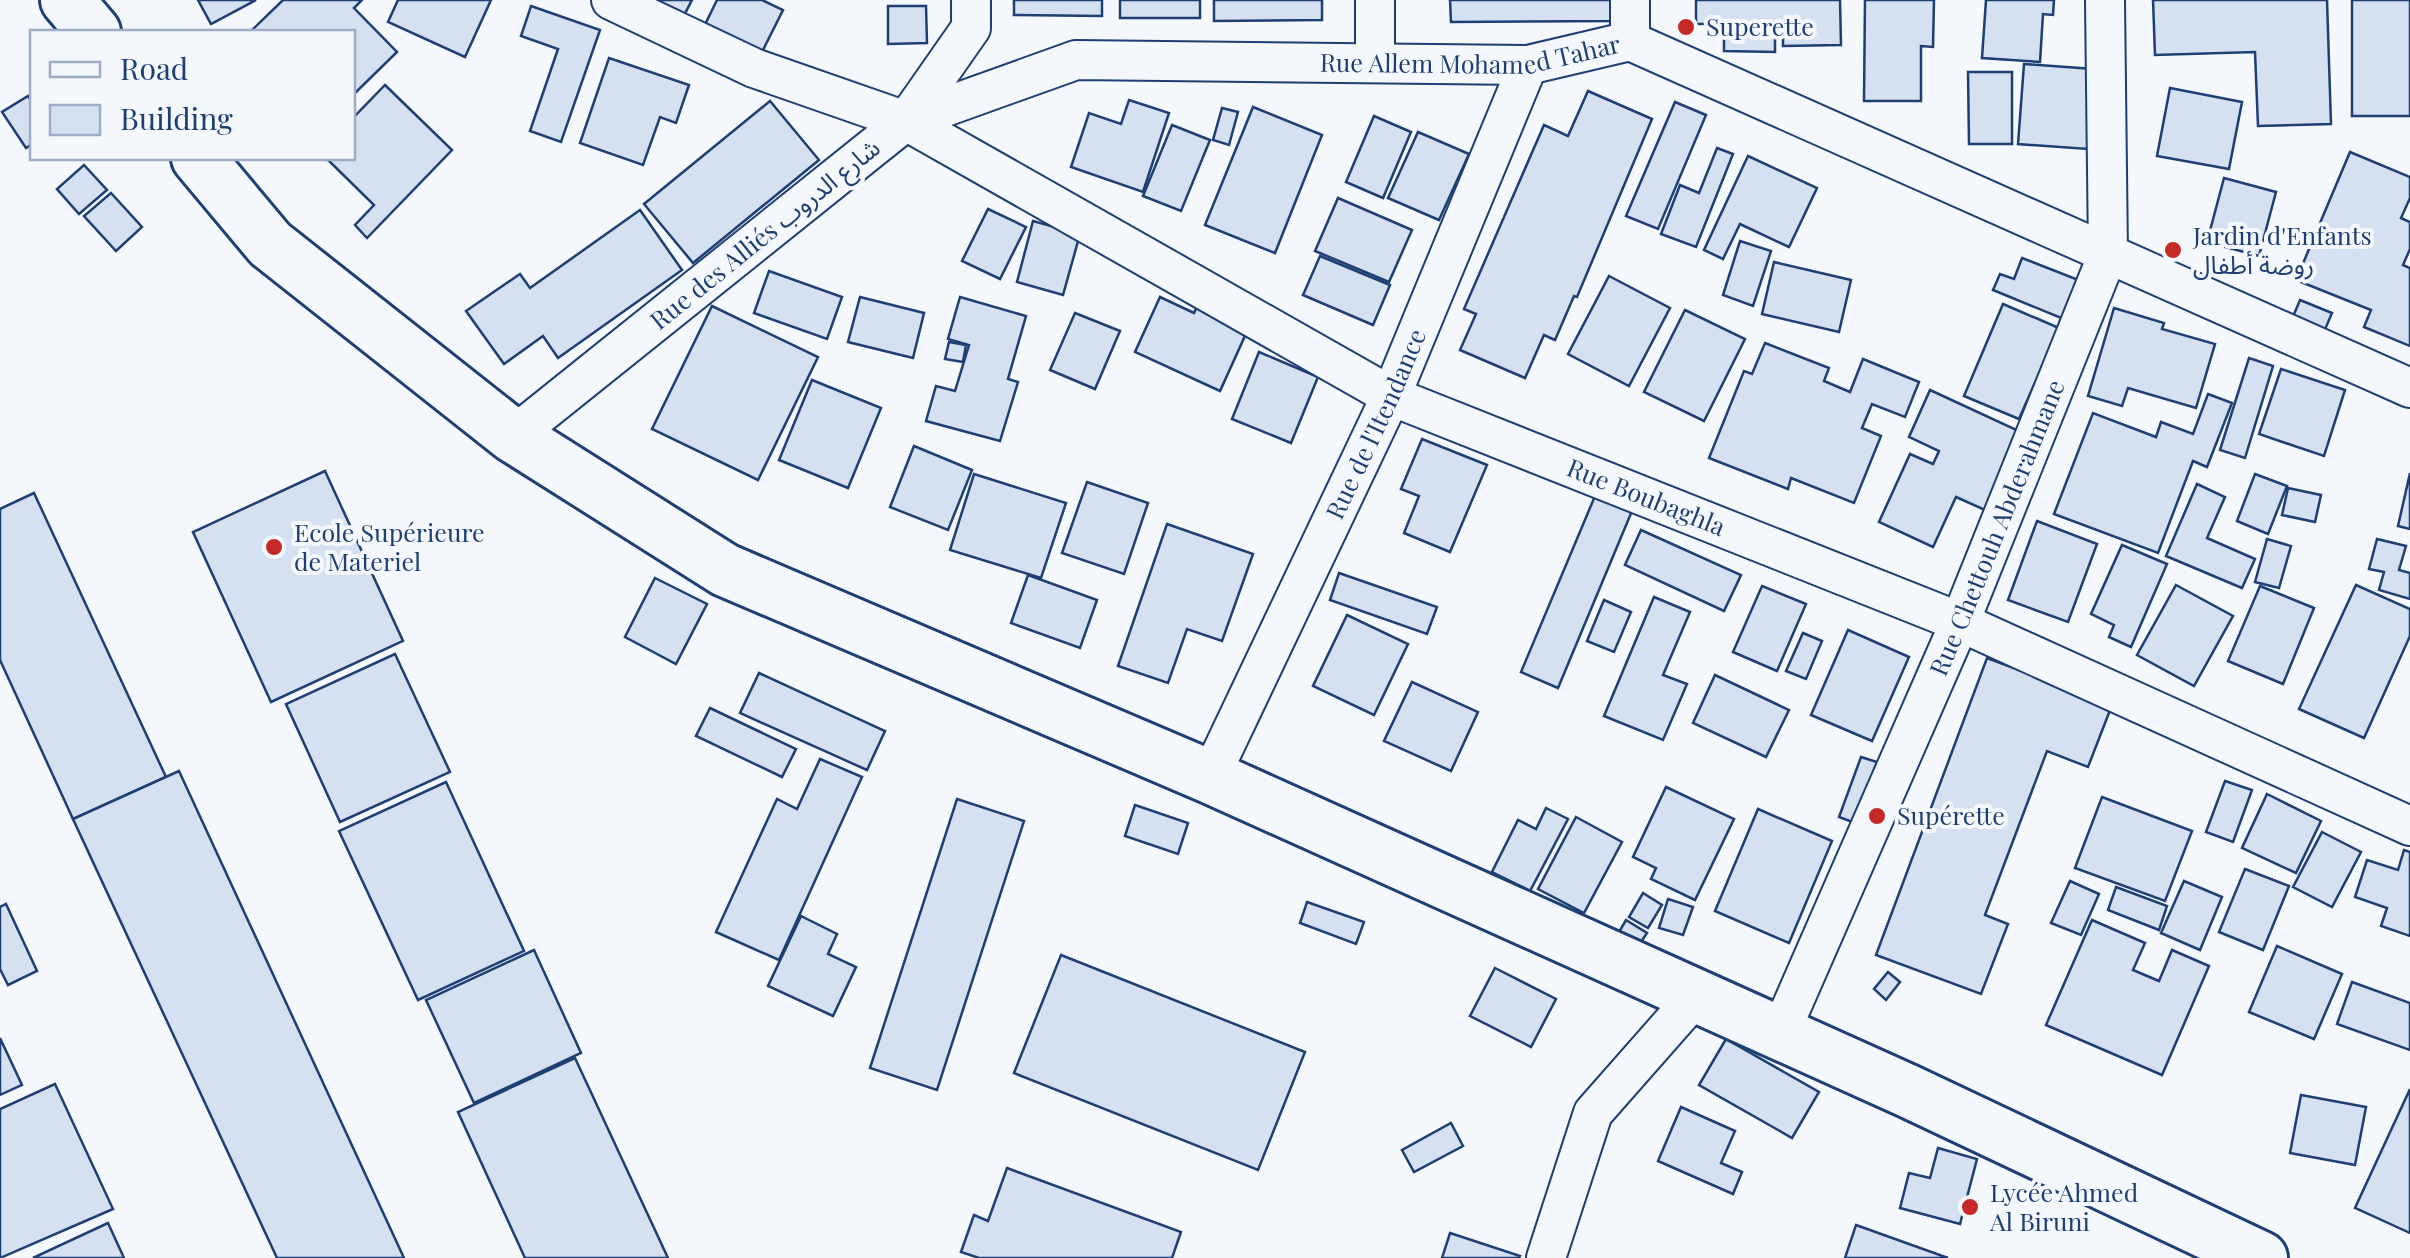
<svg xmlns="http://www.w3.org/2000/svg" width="2410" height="1258" viewBox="0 0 2410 1258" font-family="'Playfair Display','Noto Sans Arabic',serif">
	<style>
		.building { fill: #d5e0f0; stroke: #1d3f73; stroke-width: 2.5 }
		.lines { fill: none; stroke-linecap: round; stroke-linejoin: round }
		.street-casing { stroke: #1d3f73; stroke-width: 42 }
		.secondary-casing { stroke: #1d3f73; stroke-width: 58 }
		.street { stroke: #f4f7fb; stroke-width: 38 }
		.secondary { stroke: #f4f7fb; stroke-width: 52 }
		.poi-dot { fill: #c62828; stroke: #f4f7fb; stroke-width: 4 }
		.labels { text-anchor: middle; stroke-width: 8; stroke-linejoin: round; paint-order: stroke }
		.poi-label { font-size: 25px; fill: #1d3f73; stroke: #f4f7fb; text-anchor: start }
		.street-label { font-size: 25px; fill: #1d3f73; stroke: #f4f7fb }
	</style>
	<rect width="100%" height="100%" fill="#f4f7fb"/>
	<g class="building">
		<polygon points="198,0 256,0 211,24"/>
		<polygon points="283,0 362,0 354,8 397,52 352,96 352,32 250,32"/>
		<polygon points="398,0 491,0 465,57 388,22"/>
		<polygon points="621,0 692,0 677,29"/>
		<polygon points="717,0 762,0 783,10 756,64 700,35"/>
		<polygon points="1014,0 1102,0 1102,16 1014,15"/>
		<rect x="1120" y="0" width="80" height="18"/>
		<polygon points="1214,0 1322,0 1322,20 1214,21"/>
		<polygon points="1450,0 1614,0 1615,21 1451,22"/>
		<polygon points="1696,0 1840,0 1841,45 1783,46 1783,23 1696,24"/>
		<polygon points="1865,0 1934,0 1933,47 1921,46 1921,101 1864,101"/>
		<polygon points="1986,0 2054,0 2053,15 2043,14 2040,62 1982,58"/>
		<polygon points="2153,0 2327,0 2331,124 2258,126 2255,52 2155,55"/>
		<rect x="2352" y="0" width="58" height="116"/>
		<polygon points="531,6 600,30 561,142 530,131 558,49 521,36"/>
		<polygon points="888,6 926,6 927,43 888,44"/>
		<polygon points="1724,24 1775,25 1775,52 1724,51"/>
		<polygon points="609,58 689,85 676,123 660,117 643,165 580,143"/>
		<polygon points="2024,64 2093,69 2088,149 2018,144"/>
		<polygon points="1968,72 2012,72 2012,144 1969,144"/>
		<polygon points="385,85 452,150 367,238 355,225 374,205 326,158 352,158 352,119"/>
		<polygon points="2170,88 2242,102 2229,169 2157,156"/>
		<polygon points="1588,91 1652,119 1577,297 1574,296 1555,340 1544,335 1525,378 1460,350 1476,314 1464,309 1544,125 1568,136"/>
		<polygon points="28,96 32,102 32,144 26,148 2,112"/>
		<polygon points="1129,100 1169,113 1143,192 1071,167 1089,113 1121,124"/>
		<polygon points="770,101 819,160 693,263 644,204"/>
		<polygon points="1675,102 1706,115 1658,229 1626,216"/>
		<polygon points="1253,107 1322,135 1275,253 1205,225"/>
		<polygon points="1222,108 1238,112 1229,145 1213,140"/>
		<polygon points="1374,116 1411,132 1383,198 1346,182"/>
		<polygon points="1172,125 1210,140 1181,211 1143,196"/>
		<polygon points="1418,132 1469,154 1439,220 1388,198"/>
		<polygon points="1717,148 1733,154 1696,247 1661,234 1680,185 1699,193"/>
		<polygon points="2350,152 2410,177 2410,198 2401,218 2410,222 2410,249 2403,265 2410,268 2410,346 2364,327 2371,310 2296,280"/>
		<polygon points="1748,156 1817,188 1789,247 1740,224 1723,259 1704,250"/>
		<polygon points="84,165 107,190 79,214 57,189"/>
		<polygon points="2224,178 2276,192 2259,256 2207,242"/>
		<polygon points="111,193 142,227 116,251 84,216"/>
		<polygon points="1338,198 1412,230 1389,282 1315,251"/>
		<polygon points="988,209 1026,227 1000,279 962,261"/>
		<polygon points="640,210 682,270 558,358 543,336 504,364 466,311 520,274 530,288"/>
		<polygon points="1033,221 1080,234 1063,295 1017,282"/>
		<polygon points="1740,241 1771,251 1753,306 1723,295"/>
		<polygon points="1320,256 1390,285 1373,325 1303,295"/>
		<polygon points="2022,258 2086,283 2071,322 1993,290 2000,274 2014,279"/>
		<polygon points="1774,262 1851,280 1839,332 1762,314"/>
		<polygon points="769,271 842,297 827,339 754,313"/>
		<polygon points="1609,276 1670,308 1629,386 1568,354"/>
		<polygon points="860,297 924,313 913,358 848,342"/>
		<polygon points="960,297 1026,316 1008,379 1018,382 1000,441 926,421 936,386 955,391 969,345 948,339"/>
		<polygon points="1160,297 1194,313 1198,304 1249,327 1220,391 1135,352"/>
		<polygon points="2300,300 2332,313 2318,346 2286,333"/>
		<polygon points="2003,304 2059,328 2019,419 1964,396"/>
		<polygon points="712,306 818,357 758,480 652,429"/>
		<polygon points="2114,308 2164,323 2162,329 2215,344 2196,408 2128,388 2122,406 2088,396"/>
		<polygon points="1685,310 1745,339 1704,421 1644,392"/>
		<polygon points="1075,313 1120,331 1095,389 1050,370"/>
		<polygon points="949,342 966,345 963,362 945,359"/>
		<polygon points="1765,343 1829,368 1824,381 1850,392 1863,359 1919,382 1905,417 1872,404 1862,428 1881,436 1854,503 1791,478 1788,489 1709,458 1744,371 1752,374"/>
		<polygon points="1259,352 1318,377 1291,443 1232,419"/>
		<polygon points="2249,358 2273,366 2245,458 2220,450"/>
		<polygon points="2281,369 2345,390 2324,456 2259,434"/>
		<polygon points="812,380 881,408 848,488 779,460"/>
		<polygon points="1930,390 2021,432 1985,510 1956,497 1933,547 1879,522 1910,454 1933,464 1939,451 1909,437"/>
		<polygon points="2208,394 2232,403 2207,467 2193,461 2158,553 2054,514 2093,413 2156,437 2161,422 2193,434"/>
		<polygon points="1422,439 1487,465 1450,552 1404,533 1419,496 1401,489"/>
		<polygon points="914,446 972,470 948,530 890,507"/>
		<polygon points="325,471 403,641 271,702 193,532"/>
		<polygon points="2410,473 2410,529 2398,526"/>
		<polygon points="974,474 1066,503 1041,578 950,550"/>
		<polygon points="2255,474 2287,486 2268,534 2237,521"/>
		<polygon points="1087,482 1148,503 1124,574 1062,553"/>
		<polygon points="2197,484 2225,497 2207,538 2255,559 2242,588 2166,556"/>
		<polygon points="2288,488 2321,495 2315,522 2282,515"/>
		<polygon points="34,493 166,777 73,819 0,660 0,509"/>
		<polygon points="1595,496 1632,511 1558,688 1521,672"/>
		<polygon points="2037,521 2097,544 2068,622 2008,600"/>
		<polygon points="1167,524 1253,554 1222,641 1187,629 1168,683 1118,666"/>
		<polygon points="1641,530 1741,575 1724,611 1625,565"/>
		<polygon points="2267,539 2291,546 2279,588 2255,582"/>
		<polygon points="2377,539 2406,546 2399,570 2410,573 2410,599 2379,590 2384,572 2369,569"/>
		<polygon points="2122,545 2167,564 2131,647 2109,637 2114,625 2091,614"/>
		<polygon points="1339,573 1437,607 1427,634 1330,600"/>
		<polygon points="1028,575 1097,600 1080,648 1011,623"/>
		<polygon points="655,578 707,604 676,664 625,637"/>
		<polygon points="2176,585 2233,616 2194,686 2137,655"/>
		<polygon points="2356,585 2410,609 2410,636 2364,738 2299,709"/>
		<polygon points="1762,586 1806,604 1777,671 1733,652"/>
		<polygon points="2260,586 2314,608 2283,684 2228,661"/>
		<polygon points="1654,597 1690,612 1663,675 1687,684 1663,740 1604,716"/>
		<polygon points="1604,600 1631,612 1614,652 1587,641"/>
		<polygon points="1347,615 1408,644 1374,715 1313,686"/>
		<polygon points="1848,630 1909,657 1872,741 1811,715"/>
		<polygon points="1803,633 1822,641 1806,679 1786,671"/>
		<polygon points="395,654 450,772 340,822 286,704"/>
		<polygon points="1987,658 2112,705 2088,767 2047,751 1985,915 2008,924 1981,994 1876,955"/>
		<polygon points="759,673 885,731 867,770 740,713"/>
		<polygon points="1715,675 1789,710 1766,757 1693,723"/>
		<polygon points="1412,682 1478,712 1451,771 1384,741"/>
		<polygon points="710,708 796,749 782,777 696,736"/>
		<polygon points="1861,757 1877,762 1855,823 1839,817"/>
		<polygon points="820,759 862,777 779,960 716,932 777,799 797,809"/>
		<polygon points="179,771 404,1258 277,1258 73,819"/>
		<polygon points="2225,781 2252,790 2233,842 2206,832"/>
		<polygon points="446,782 524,951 418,1000 339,831"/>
		<polygon points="1666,787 1734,819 1695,900 1651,879 1656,868 1633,857"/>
		<polygon points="2267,794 2321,821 2296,873 2242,848"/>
		<polygon points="2102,797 2192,831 2165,901 2075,868"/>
		<polygon points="957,799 1024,821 937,1090 870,1068"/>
		<polygon points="1135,805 1188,823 1178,854 1125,836"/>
		<polygon points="1546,808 1568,819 1530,891 1492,872 1518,820 1536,829"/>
		<polygon points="1758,809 1832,841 1789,943 1715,911"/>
		<polygon points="1576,817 1622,842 1584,913 1538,889"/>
		<polygon points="2322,832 2361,852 2332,907 2293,887"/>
		<polygon points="2404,850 2410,852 2410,936 2381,926 2387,908 2355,897 2367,860 2398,870"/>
		<polygon points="2245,869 2289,886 2263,950 2219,932"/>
		<polygon points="2070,881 2099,894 2081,935 2051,923"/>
		<polygon points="2184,881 2222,897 2200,950 2161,933"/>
		<polygon points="2116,887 2167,906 2159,930 2108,910"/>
		<polygon points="1643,893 1662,905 1648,928 1629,917"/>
		<polygon points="1668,899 1693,907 1683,935 1659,928"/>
		<polygon points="1307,902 1364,922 1356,944 1300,923"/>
		<polygon points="6,904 37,971 8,985 0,969 0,907"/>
		<polygon points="801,916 837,934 828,954 856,967 833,1016 768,986"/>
		<polygon points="1626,920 1647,933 1639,945 1619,932"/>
		<polygon points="2092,920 2145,943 2133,970 2159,981 2172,950 2209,966 2162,1075 2046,1025"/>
		<polygon points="2277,946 2342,974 2314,1039 2249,1012"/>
		<polygon points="534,950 581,1053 474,1103 426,1000"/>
		<polygon points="1061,955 1305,1052 1258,1170 1014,1073"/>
		<polygon points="1495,968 1556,999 1531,1047 1470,1016"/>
		<polygon points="1888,972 1900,982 1886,1000 1874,989"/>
		<polygon points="2352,982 2410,1003 2410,1050 2337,1024"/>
		<polygon points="0,1038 22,1085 0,1095"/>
		<polygon points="1726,1039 1819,1092 1792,1138 1699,1085"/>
		<polygon points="575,1058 668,1258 525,1258 458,1112"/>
		<polygon points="55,1084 113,1209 0,1258 0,1109"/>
		<polygon points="2410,1089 2410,1233 2355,1208"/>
		<polygon points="2301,1095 2366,1107 2355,1165 2290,1153"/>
		<polygon points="1681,1107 1735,1131 1721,1163 1742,1172 1733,1194 1658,1161"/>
		<polygon points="1451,1123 1463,1146 1414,1172 1402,1150"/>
		<polygon points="1938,1148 1977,1159 1960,1224 1900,1208 1909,1173 1930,1178"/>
		<polygon points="1007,1168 1181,1232 1172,1258 979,1258 961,1252 974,1215 988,1221"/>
		<polygon points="108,1223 124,1258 33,1258"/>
		<polygon points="1856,1225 1948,1258 1845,1258"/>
		<polygon points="1450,1233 1520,1256 1519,1258 1442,1258"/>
	</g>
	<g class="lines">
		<defs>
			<g id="street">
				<path id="s1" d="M611,0L754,68L906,121L1076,60L1528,65L1630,41L2410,388"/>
				<polyline points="1630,41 1630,0"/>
				<polyline points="1375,63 1375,0"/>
				<path id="s2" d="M906,121L1391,396L1960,622L2410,826"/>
				<polyline points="513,436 906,121 971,28 971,0"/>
				<path id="s3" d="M1210,777L1391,396L1528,65"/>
				<path id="s4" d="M1780,1033L1960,622L2108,254L2105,0"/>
				<polyline points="1546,1258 1593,1113 1696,996"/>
			</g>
			<g id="secondary">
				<polyline points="67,0 94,32"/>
				<polyline points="198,158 270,244 513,436 725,570 1210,777 1908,1091 2261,1258"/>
			</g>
		</defs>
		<use href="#street" class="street-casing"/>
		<use href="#secondary" class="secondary-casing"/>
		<use href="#street" class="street"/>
		<use href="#secondary" class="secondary"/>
	</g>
	<g class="poi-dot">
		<circle cx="1686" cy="27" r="10"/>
		<circle cx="2173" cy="250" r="10"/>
		<circle cx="274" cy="547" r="10"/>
		<circle cx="1877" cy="816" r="10"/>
		<circle cx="1970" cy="1207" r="10"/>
	</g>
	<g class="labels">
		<g class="poi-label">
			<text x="1706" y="36">Superette</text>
			<text x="2193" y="245">Jardin d'Enfants<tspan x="2193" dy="29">روضة أطفال</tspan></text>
			<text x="294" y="542">Ecole Supérieure<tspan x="294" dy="29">de Materiel</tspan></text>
			<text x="1897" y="825">Supérette</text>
			<text x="1990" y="1202">Lycée Ahmed<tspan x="1990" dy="29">Al Biruni</tspan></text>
		</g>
		<g class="street-label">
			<text dy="9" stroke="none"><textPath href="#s1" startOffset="895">Rue Allem Mohamed Tahar</textPath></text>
			<text transform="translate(765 234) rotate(-39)" y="9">Rue des Alliés شارع الدروب</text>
			<text dy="9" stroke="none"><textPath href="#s3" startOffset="390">Rue de l'Itendance</textPath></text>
			<text dy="9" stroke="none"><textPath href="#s2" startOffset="832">Rue Boubaghla</textPath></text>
			<text dy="9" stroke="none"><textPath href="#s4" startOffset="550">Rue Chettouh Abderahmane</textPath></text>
		</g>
	</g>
	<rect x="30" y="30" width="325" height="130" fill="#f4f7fb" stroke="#9eadc5" stroke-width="2.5"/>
	<rect x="50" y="62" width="50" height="15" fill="#f4f7fb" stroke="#9eadc5" stroke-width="2.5"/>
	<text x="120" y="80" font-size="30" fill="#1d3f73">Road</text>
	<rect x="50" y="105" width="50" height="30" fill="#d5e0f0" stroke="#9eadc5" stroke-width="2.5"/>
	<text x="120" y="130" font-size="30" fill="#1d3f73">Building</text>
</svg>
